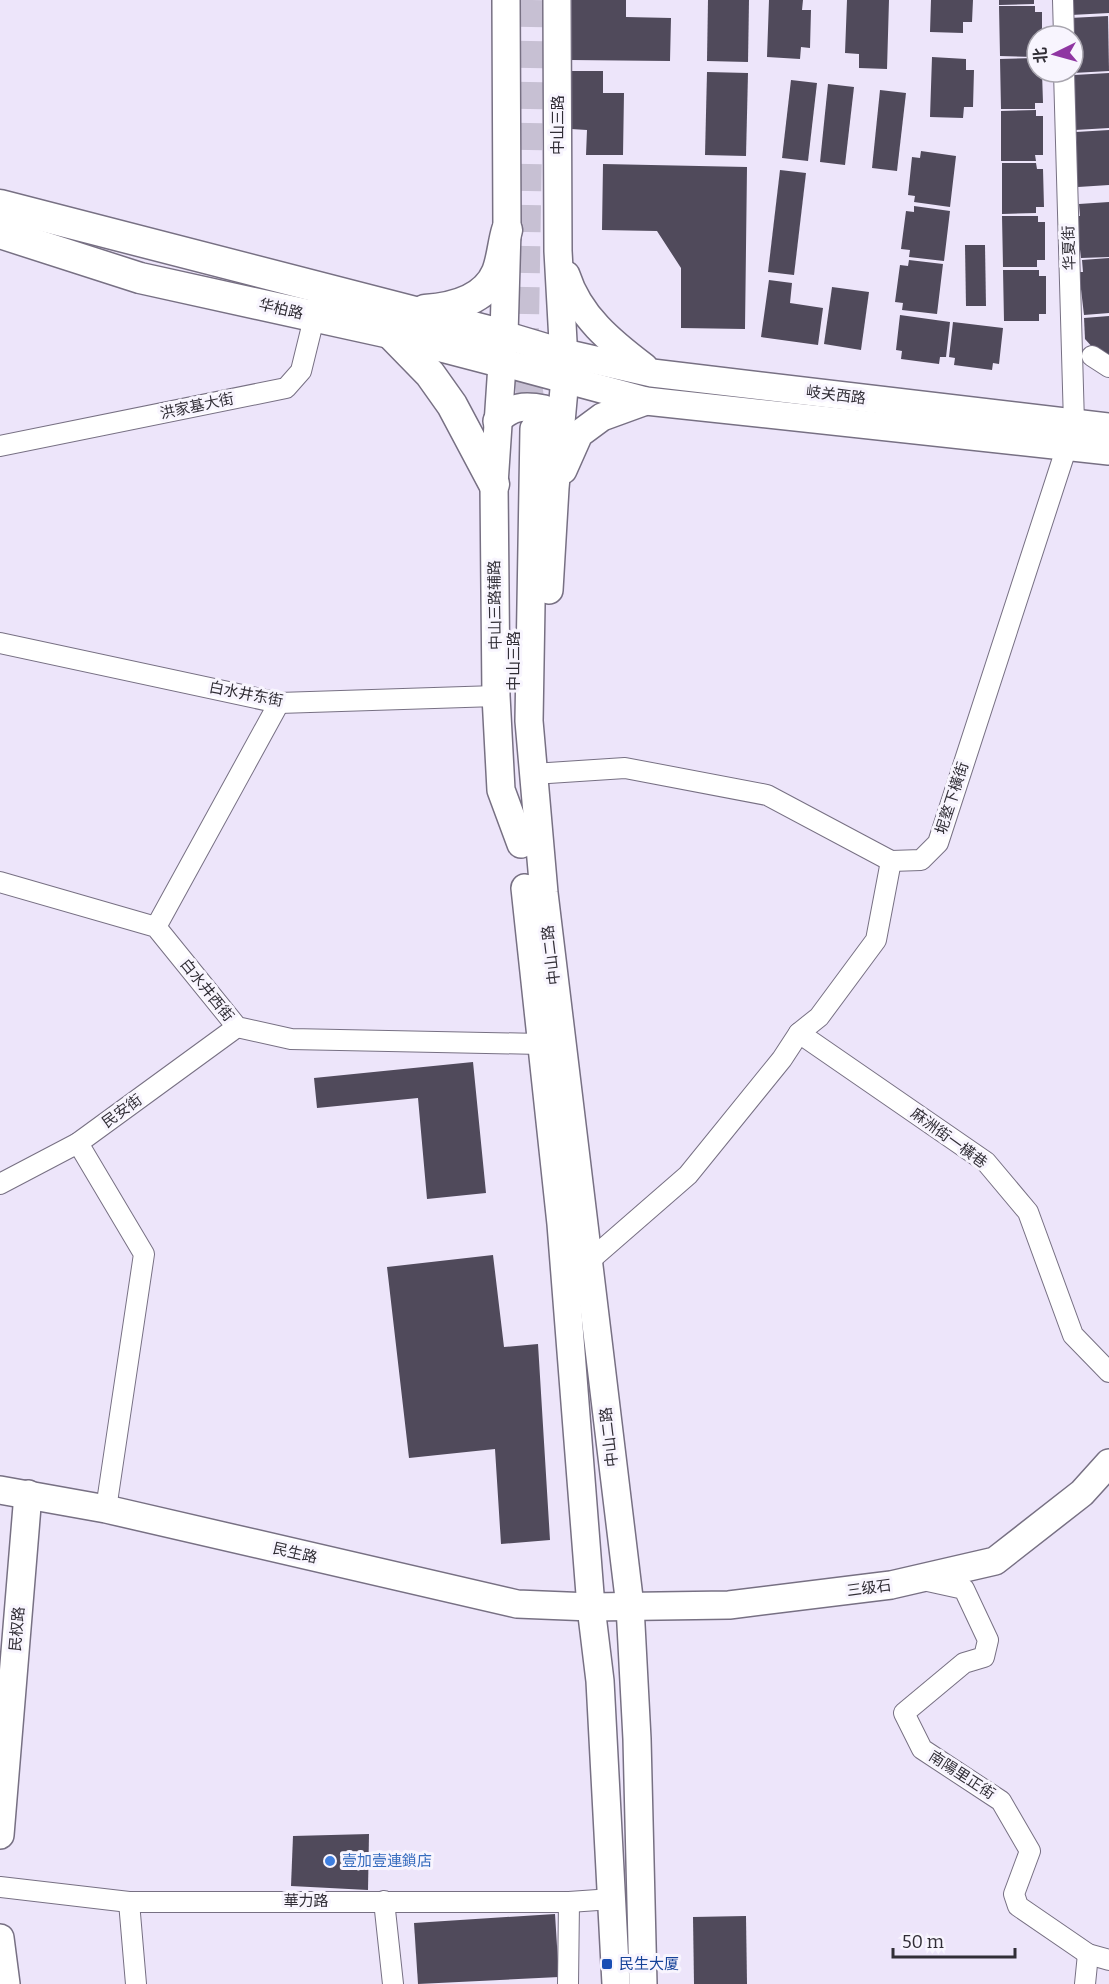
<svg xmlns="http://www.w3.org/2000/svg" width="1109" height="1984" viewBox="0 0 1109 1984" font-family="Bitter,'Noto Sans SC',serif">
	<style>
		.building { fill: #504a5b }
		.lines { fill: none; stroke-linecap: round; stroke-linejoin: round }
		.secondary-tunnel { stroke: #c7c0d3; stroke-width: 27; stroke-dasharray: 27 14; stroke-linecap: butt }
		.street-casing { stroke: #777083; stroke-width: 22 }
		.secondary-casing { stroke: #777083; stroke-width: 30 }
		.primary-casing { stroke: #777083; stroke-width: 33 }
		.street { stroke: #fff; stroke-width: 20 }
		.secondary { stroke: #fff; stroke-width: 27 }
		.primary { stroke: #fff; stroke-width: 30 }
		.shop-dot { fill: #3f7fe0; stroke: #f8f5fe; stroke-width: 2 }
		.transit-dot { fill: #1a4fb4; stroke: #f8f5fe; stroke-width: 2 }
		.labels { text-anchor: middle; stroke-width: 6; stroke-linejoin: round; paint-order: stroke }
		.street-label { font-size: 15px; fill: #312e36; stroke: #f8f5fe }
		.shop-label { font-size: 15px; fill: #366cbe; stroke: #f8f5fe; text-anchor: start }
		.transit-label { font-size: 15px; fill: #164399; stroke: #f8f5fe; text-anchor: start }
	</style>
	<rect width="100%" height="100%" fill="#ede5fa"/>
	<g class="building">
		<polygon points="572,0 626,0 626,17 671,18 670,61 571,60"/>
		<polygon points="708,0 749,0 748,62 707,61"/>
		<polygon points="769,0 803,0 802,10 811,10 810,48 801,47 800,59 767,57"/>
		<polygon points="847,0 889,0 887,69 859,68 859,54 845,53"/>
		<polygon points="931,0 973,0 972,22 963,22 963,33 930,32"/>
		<polygon points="999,0 1034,0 1034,4 999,5"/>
		<polygon points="1067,0 1109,0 1109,13 1071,15"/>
		<polygon points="999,6 1035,6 1035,12 1042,12 1042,36 1037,36 1034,57 1000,56"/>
		<polygon points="1108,16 1109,71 1073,73 1070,18"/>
		<polygon points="932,57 966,59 966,70 974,70 973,107 964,107 963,118 930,117"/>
		<polygon points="1035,58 1037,72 1042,72 1043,103 1035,103 1035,109 1001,109 1000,59"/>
		<polygon points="572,71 603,71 603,93 624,93 623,155 586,155 587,130 571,129"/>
		<polygon points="707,72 748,73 746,156 705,155"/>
		<polygon points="1109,73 1109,128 1075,130 1070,87 1074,87 1074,75"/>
		<polygon points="791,80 817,83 808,161 782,158"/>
		<polygon points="828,84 854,87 845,165 820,162"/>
		<polygon points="880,90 906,93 897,171 872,168"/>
		<polygon points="1036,110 1036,116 1043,116 1043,155 1035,155 1036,161 1001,161 1001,111"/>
		<polygon points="1109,130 1109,185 1078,187 1073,144 1077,144 1076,132"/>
		<polygon points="921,151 956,156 950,207 914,202 915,196 908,195 912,157 920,158"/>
		<polygon points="1002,163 1036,163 1037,169 1043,169 1044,207 1036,207 1036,213 1002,214"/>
		<polygon points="603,164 747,167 745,329 681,328 681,268 657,231 602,230"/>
		<polygon points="780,170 806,173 794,275 768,272"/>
		<polygon points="1109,202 1109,257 1081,258 1076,216 1080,216 1079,204"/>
		<polygon points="914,206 950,211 944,261 909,257 910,250 901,249 906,211 914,212"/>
		<polygon points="1002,216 1038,216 1038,222 1045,222 1045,260 1037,260 1037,267 1003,267"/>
		<polygon points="965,245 985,245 986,306 966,306"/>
		<polygon points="1109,258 1109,313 1084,315 1079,272 1083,272 1082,260"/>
		<polygon points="909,260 943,264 937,314 902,310 903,303 895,302 900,265 908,266"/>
		<polygon points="1003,270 1039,270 1039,276 1046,276 1046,314 1039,314 1039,321 1004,321"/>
		<polygon points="769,280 792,283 790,303 823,308 818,345 761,337"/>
		<polygon points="832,287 869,292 861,350 824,344"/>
		<polygon points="900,315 950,322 946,357 940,357 939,364 901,359 902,351 896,350"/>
		<polygon points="1109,316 1109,359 1103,359 1085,339 1084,318"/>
		<polygon points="953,322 1003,328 999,364 993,363 992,370 954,365 955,358 949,357"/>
		<polygon points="473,1062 486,1193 427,1199 418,1098 317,1108 314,1078"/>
		<polygon points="493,1255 504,1347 538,1344 550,1540 501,1544 495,1449 409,1458 387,1267"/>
		<polygon points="369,1834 368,1890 291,1886 293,1836"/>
		<polygon points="555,1914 559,1977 418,1984 414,1923"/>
		<polygon points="746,1916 747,1984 694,1984 693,1917"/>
	</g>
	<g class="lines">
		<polyline class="secondary-tunnel" points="531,0 525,353 534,429"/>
		<defs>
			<g id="street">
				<polyline points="1063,0 1064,36"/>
				<polyline points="1064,72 1074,423"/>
				<polyline points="1092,356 1109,367"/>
				<polyline points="0,446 286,388 301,371 317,306"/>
				<polyline points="0,643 279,703 496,696"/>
				<polyline points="533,774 625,768 767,795 891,861 921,860 938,843 1067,446"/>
				<polyline points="0,882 156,927 237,1027 291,1039 540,1044"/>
				<polyline points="156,927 279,703"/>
				<polyline points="799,1033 986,1162 1028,1212 1073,1335 1109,1372"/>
				<polyline points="78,1143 144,1254 106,1509"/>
				<polyline points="0,1184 78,1143 237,1027"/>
				<polyline points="588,1262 688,1175 782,1059 799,1033 819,1017 876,940 891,861"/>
				<polyline points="923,1580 964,1589 988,1640 984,1657 964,1663 904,1713 922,1749 1001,1801 1030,1851 1014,1894 1018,1906 1088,1954 1109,1960"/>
				<polyline points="0,1887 129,1902 569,1902 612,1899"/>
				<polyline points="384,1901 393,1984"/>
				<polyline points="129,1902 136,1984"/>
				<polyline points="568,1984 569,1902"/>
				<polyline points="1085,1984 1088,1954"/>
			</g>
			<g id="secondary">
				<polyline points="506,0 507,230 504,335 494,484 496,696 501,790 521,844"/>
				<path d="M566,275C579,316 611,342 644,367"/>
				<polyline points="504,335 564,353 652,373 1109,427"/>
				<polyline points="501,362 646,401 1109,451"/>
				<path d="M497,421C511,406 525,405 544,409L553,421L558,441"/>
				<polyline points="534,429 529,721 544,893 630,1606 637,1739 643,1984"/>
				<polyline points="563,470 579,434 602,417 646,401"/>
				<polyline points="549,590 555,488 565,378 558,251 557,0"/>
				<polyline points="525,888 561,1224 591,1607 600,1681 616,1984"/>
				<polyline points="0,1490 106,1509 517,1604 591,1607 729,1605 891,1585 995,1561 1082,1493 1109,1463"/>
				<polyline points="0,1835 28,1494"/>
				<polyline points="0,1938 6,1984"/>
			</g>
			<g id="primary">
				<polyline points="0,205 504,335"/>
				<polyline points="0,233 140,278 390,333 501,362"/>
				<path d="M425,310C452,308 485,301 497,272C502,260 503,243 507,230"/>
				<polyline points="390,333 430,374 452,405 494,484"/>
			</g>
		</defs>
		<use href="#street" class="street-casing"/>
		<use href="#secondary" class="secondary-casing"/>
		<use href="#primary" class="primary-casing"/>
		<use href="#street" class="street"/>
		<use href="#secondary" class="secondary"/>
		<use href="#primary" class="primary"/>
	</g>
	<circle class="shop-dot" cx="330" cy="1861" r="6"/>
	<rect class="transit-dot" x="601" y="1958" width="12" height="12" rx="3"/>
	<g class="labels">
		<g class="street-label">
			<text transform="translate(558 125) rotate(-90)" y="5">中山三路</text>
			<text transform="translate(1069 248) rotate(-92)" y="5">华夏街</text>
			<text transform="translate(281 309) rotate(13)" y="5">华柏路</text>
			<text transform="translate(836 395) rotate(7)" y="5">岐关西路</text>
			<text transform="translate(197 406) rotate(-12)" y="5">洪家基大街</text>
			<text transform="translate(495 605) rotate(-91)" y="5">中山三路辅路</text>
			<text transform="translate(514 661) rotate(-90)" y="5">中山三路</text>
			<text transform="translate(246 694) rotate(11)" y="5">白水井东街</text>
			<text transform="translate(952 798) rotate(-72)" y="5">坭墪下橫街</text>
			<text transform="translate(551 955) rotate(-97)" y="5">中山二路</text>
			<text transform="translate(207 990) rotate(51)" y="5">白水井西街</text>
			<text transform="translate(122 1111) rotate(-36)" y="5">民安街</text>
			<text transform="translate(949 1138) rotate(36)" y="5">麻洲街一橫巷</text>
			<text transform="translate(609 1437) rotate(-97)" y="5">中山二路</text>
			<text transform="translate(295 1553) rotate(13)" y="5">民生路</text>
			<text transform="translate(869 1588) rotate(-8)" y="5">三级石</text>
			<text transform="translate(17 1629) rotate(-85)" y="5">民权路</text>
			<text transform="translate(962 1775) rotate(33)" y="5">南陽里正街</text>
			<text x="306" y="1906">華力路</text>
		</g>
		<g class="shop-label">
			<text x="342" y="1866">壹加壹連鎖店</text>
		</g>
		<g class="transit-label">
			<text x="619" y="1969">民生大厦</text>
		</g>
	</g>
	<g transform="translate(1055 54) rotate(265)"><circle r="28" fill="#f8f5fe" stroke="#a8a5ae" stroke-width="1.5"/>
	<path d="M0-4.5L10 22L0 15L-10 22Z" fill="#8f36a2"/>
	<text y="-9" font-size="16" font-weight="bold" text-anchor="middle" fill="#312e36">北</text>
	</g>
	<path d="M893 1948v9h122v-9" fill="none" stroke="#312e36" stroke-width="3"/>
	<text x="902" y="1948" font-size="18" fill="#312e36" stroke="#f8f5fe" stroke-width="4.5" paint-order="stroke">50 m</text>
</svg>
